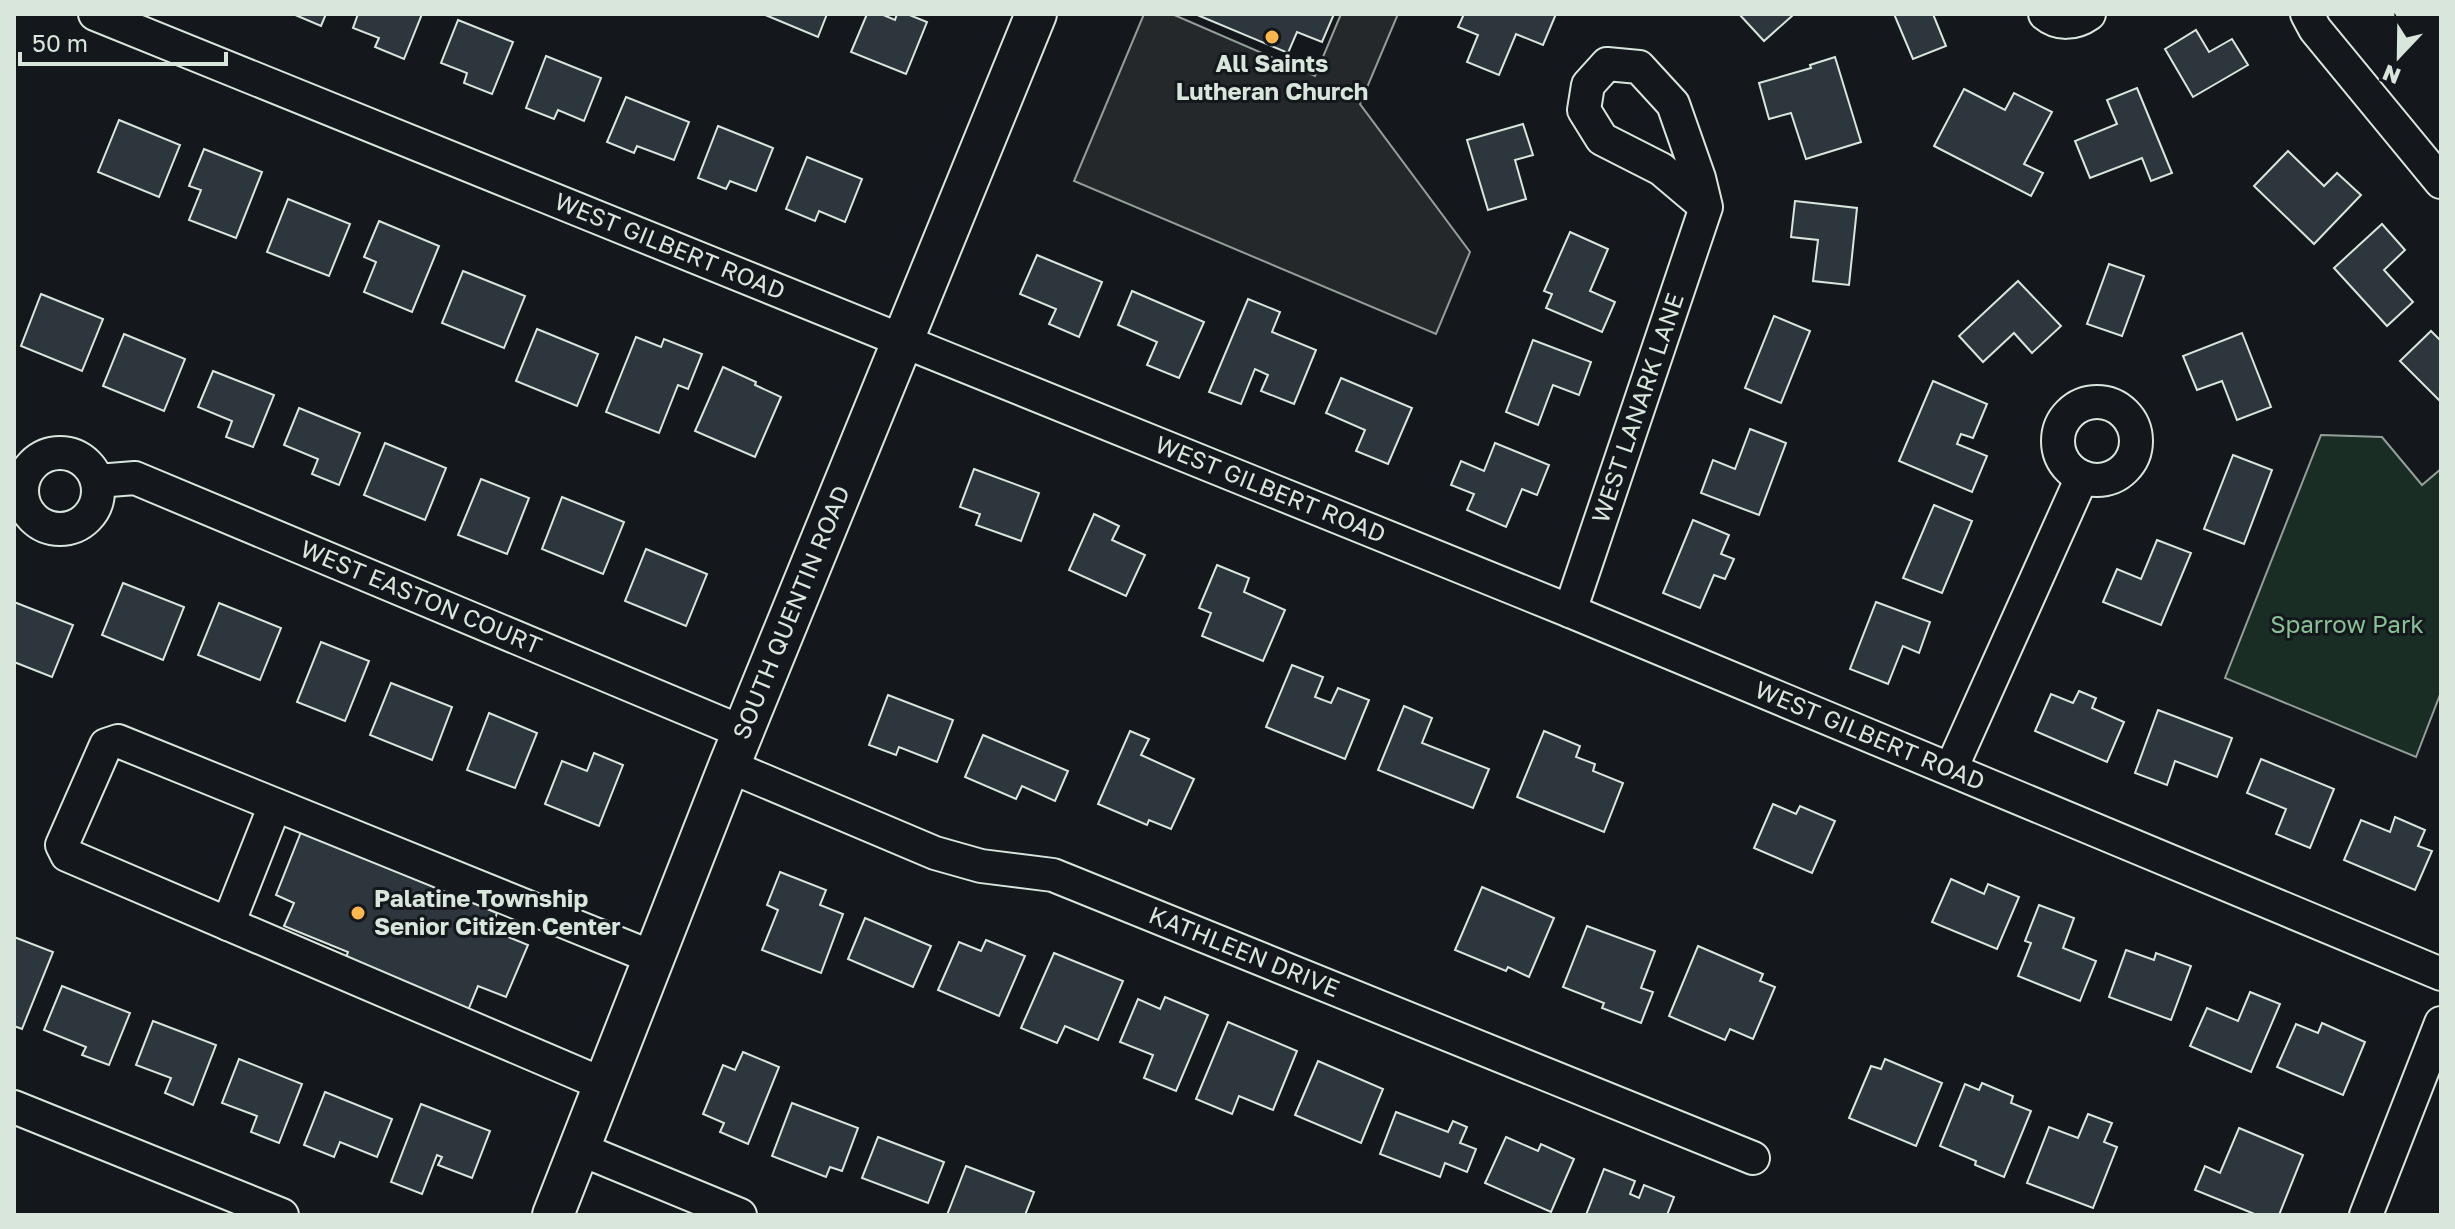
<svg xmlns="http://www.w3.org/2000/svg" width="2455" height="1229" viewBox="0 0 2455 1229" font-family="'Golos Text',sans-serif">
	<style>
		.green { fill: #1a2d24; stroke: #939e99; stroke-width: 2 }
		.parking { fill: #24282b; stroke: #939e99; stroke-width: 2 }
		.building { fill: #2c363c; stroke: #d8e6dc; stroke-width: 2 }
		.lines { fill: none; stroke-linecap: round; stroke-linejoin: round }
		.minor-casing { stroke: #d8e6dc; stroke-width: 36 }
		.major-casing { stroke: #d8e6dc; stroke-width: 44 }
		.minor { stroke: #14181c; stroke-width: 32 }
		.major { stroke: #14181c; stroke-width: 40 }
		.poi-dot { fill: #ffb74d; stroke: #14181c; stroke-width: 3 }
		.labels { text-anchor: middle; stroke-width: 6; stroke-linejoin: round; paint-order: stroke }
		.poi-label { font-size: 24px; font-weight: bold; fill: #d8e6dc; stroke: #14181c }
		.street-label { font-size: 24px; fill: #d8e6dc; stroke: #14181c }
		.park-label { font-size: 24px; fill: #8ac095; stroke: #14181c }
	</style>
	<rect width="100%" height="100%" fill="#14181c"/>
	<polygon class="green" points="2321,435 2382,437 2422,485 2441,469 2441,692 2416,757 2225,678"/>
	<polygon class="parking" points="1144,14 1172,14 1315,76 1341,14 1398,14 1360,104 1470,252 1436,334 1074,181"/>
	<g class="building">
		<polygon points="293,14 326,14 321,26"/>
		<polygon points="358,14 422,14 404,59 375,47 379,38 353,28"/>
		<polygon points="763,14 827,14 818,37"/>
		<polygon points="867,14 881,14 895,20 897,14 907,14 927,22 906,74 851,52"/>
		<polygon points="1195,14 1334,14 1322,42 1297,32 1288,53"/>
		<polygon points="1464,14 1556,14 1543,45 1516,34 1499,75 1467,62 1478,35 1458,27"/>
		<polygon points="1739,14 1790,14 1792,16 1764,41"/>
		<polygon points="1894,14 1933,14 1946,46 1913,59"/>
		<polygon points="458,20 513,42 492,94 464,83 467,73 441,63"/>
		<polygon points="2196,30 2209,52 2232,39 2248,65 2193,97 2165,49"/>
		<polygon points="546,56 601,78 584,121 558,110 554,119 526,108"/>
		<polygon points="1835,57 1861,142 1806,159 1791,113 1769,119 1759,83 1811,68 1810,65"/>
		<polygon points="2137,88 2172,173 2151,181 2142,158 2090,178 2075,141 2117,124 2107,100"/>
		<polygon points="1964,89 2005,110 2014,93 2052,112 2024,164 2043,173 2031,196 1934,146"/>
		<polygon points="626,97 689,122 674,160 637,146 634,153 607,142"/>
		<polygon points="119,120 180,145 159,197 98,172"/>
		<polygon points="1523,124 1533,155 1515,160 1526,199 1488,210 1467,140"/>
		<polygon points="718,126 773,148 756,191 730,181 726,189 698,178"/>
		<polygon points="204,149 262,172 236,238 189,220 201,190 189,186"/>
		<polygon points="2288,151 2324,186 2337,173 2361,195 2314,244 2254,186"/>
		<polygon points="807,157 862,179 845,222 819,211 815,221 786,209"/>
		<polygon points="288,199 350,224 329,276 267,252"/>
		<polygon points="1795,201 1857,208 1849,285 1813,281 1818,240 1791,237"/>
		<polygon points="379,221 439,246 412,312 364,292 376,262 364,257"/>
		<polygon points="2382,224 2405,250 2384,270 2413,302 2387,326 2334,268"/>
		<polygon points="1570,232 1608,249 1590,291 1615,302 1602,332 1546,308 1552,294 1544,291"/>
		<polygon points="1037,255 1102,282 1079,337 1049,324 1056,309 1020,294"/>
		<polygon points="2109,264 2144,276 2122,336 2087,324"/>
		<polygon points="463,271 525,296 504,348 442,323"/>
		<polygon points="2018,281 2061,326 2032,353 2014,333 1983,362 1959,336"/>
		<polygon points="1132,291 1204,322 1179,378 1147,365 1157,342 1118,325"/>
		<polygon points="41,294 103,319 82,371 21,346"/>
		<polygon points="1248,299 1280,312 1272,332 1316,350 1294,404 1261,391 1268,375 1255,369 1241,404 1209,392"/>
		<polygon points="1774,316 1810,331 1781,403 1745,388"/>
		<polygon points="537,329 598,354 577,406 516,381"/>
		<polygon points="2431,331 2441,341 2441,402 2400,361"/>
		<polygon points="2242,333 2271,407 2237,420 2222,381 2197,390 2183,356"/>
		<polygon points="124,334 185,359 164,411 103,386"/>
		<polygon points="636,337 661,347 664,339 702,354 688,389 678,385 659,433 606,412"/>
		<polygon points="1533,340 1591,362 1579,395 1553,385 1538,425 1506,412"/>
		<polygon points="723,367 756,382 755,385 781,397 755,457 695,431"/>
		<polygon points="213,371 274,395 253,447 226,437 232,421 198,407"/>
		<polygon points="1341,378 1412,408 1388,464 1356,451 1365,430 1326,413"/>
		<polygon points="1933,381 1987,404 1973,438 1961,434 1957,444 1987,456 1972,492 1899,461"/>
		<polygon points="299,408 360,433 339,485 312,474 318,459 284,445"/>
		<polygon points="1750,429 1786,443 1759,515 1701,493 1713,460 1735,469"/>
		<polygon points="385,443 446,468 425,520 364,495"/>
		<polygon points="1495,443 1549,465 1537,495 1522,489 1506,527 1467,510 1474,494 1451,485 1461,461 1484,471"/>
		<polygon points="2233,455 2272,470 2244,544 2204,529"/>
		<polygon points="974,469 1039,493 1021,541 976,525 980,514 960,507"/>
		<polygon points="481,479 529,498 507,554 458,535"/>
		<polygon points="562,497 624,522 603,574 542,549"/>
		<polygon points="1934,505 1972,521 1942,593 1903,578"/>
		<polygon points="1094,514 1119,526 1112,540 1145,555 1126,596 1069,570"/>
		<polygon points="1693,520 1729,535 1721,554 1734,559 1725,579 1714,575 1700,608 1663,593"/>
		<polygon points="2157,540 2191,553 2161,625 2103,602 2117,569 2141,579"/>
		<polygon points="646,549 707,574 686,626 625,601"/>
		<polygon points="1217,565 1249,578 1244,592 1285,610 1263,661 1202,636 1211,613 1199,608"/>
		<polygon points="123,583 184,607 163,660 102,635"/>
		<polygon points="14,602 73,625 52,677 14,662"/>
		<polygon points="1876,602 1930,622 1919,653 1903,646 1888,684 1850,669"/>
		<polygon points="219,603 281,628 260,680 198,655"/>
		<polygon points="321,642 369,661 345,721 297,702"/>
		<polygon points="1292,665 1323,677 1315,697 1331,703 1338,688 1369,700 1345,759 1266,727"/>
		<polygon points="391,683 452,707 432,760 370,735"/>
		<polygon points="2079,691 2096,698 2092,708 2124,722 2107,762 2035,731 2051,694 2073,703"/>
		<polygon points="888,695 953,720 937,762 899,747 896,755 869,745"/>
		<polygon points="1404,706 1432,718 1422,743 1489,769 1473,808 1378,770"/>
		<polygon points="2158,710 2232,738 2217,777 2175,761 2167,785 2135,773"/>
		<polygon points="489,713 537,733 515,788 467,770"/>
		<polygon points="1130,731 1149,739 1141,755 1194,779 1171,829 1149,820 1147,825 1098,804"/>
		<polygon points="1544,731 1580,746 1576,757 1595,764 1593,771 1623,783 1604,832 1517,797"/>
		<polygon points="983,735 1068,771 1055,801 1022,786 1016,799 965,777"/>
		<polygon points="594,753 623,765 599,826 545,804 562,761 587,771"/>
		<polygon points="2261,759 2334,789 2310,848 2276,834 2286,809 2247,793"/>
		<polygon points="1773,804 1796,814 1800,806 1835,821 1812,873 1754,848"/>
		<polygon points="2395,817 2425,830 2418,846 2432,851 2415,890 2344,860 2361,820 2390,832"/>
		<polygon points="301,832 497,913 491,930 528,945 506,997 478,986 467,1013 344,963 348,952 284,926 294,903 276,895"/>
		<polygon points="780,872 826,890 820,905 843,914 821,973 762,950 778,910 767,905"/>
		<polygon points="1951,879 1984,894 1988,884 2019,897 1997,949 1932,922"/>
		<polygon points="1482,887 1554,918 1529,977 1508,967 1506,971 1455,950"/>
		<polygon points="2039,905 2074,918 2063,948 2096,961 2080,1001 2018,976 2031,943 2025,941"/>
		<polygon points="865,918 931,946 913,987 848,959"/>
		<polygon points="1587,926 1655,951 1641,988 1653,992 1641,1023 1602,1008 1604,1003 1563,987"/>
		<polygon points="14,937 53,952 22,1029 14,1026"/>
		<polygon points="986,940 1025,956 999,1016 938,990 959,942 981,951"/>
		<polygon points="1698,946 1763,974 1760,981 1775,987 1753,1039 1730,1029 1725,1040 1669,1016"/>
		<polygon points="2126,950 2154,960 2156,953 2191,966 2171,1020 2109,997"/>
		<polygon points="1054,953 1123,981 1098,1040 1065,1026 1057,1043 1021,1028"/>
		<polygon points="62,986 130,1013 109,1065 82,1055 86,1047 44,1030"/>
		<polygon points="2250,992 2280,1004 2251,1072 2190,1046 2207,1008 2238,1021"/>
		<polygon points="1165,997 1208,1015 1176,1091 1144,1078 1153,1055 1120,1042 1138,999 1160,1009"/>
		<polygon points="153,1021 216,1045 193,1105 165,1093 171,1078 136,1065"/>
		<polygon points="1228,1022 1297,1051 1273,1110 1239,1096 1232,1114 1196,1099"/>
		<polygon points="2322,1023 2365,1042 2343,1095 2277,1067 2296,1024 2318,1033"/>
		<polygon points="743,1052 779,1067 748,1144 720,1132 724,1123 703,1114 723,1065 735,1070"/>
		<polygon points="239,1059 302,1084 279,1143 251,1132 257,1116 222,1103"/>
		<polygon points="1885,1059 1942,1083 1916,1146 1849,1118 1871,1066 1881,1069"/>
		<polygon points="1318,1061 1383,1089 1361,1143 1295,1115"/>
		<polygon points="1982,1083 2013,1096 2011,1103 2031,1111 2004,1177 1975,1165 1976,1161 1940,1146 1965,1084 1979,1090"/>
		<polygon points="325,1092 392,1119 377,1157 340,1142 334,1157 304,1145"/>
		<polygon points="792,1103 858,1128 842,1171 830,1167 826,1177 772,1156"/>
		<polygon points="421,1104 490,1131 472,1178 438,1165 442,1157 437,1155 422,1194 391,1182"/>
		<polygon points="1396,1112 1448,1132 1453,1121 1467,1127 1460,1143 1476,1149 1467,1172 1445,1163 1440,1177 1380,1154"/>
		<polygon points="2088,1114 2112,1123 2104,1142 2117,1147 2093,1208 2027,1183 2049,1127 2078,1138"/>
		<polygon points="2239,1128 2303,1155 2279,1215 2257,1215 2195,1190 2205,1166 2220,1173"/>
		<polygon points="878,1137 944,1162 928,1203 862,1178"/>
		<polygon points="1506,1137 1538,1151 1541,1144 1574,1159 1551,1212 1485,1183"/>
		<polygon points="966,1166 1034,1192 1025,1215 947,1215"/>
		<polygon points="1604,1169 1635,1181 1630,1194 1639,1198 1644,1185 1674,1197 1667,1215 1586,1215"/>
	</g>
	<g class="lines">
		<defs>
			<g id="minor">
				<path id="s1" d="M95,14L1570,611L2441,974"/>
				<path d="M2045,14C2058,25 2075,24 2089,14"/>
				<polyline points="2307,14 2315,29 2441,182"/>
				<circle cx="2097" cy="441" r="39"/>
				<circle cx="60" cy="491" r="38"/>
				<path id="s2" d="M97,481L135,478L742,732"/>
				<path id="s3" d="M1570,611L1706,207L1699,178L1673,104L1639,67L1607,64L1588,85L1584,110L1602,139L1661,169L1706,207"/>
				<path id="s4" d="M729,766L935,853L981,866L1053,875L1753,1158"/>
				<polyline points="1951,769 2082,477"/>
				<polyline points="228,924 275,805"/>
				<polyline points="605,1085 67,855 62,845 106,745 118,741 654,958"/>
				<polyline points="14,1107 282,1215"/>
				<polyline points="580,1149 740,1215"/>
				<polyline points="2366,1215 2441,1023"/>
			</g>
			<g id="major">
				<path id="s5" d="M553,1215L729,766L1036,14"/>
			</g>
		</defs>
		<use href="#minor" class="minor-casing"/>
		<use href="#major" class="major-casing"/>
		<use href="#minor" class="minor"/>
		<use href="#major" class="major"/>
	</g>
	<g class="poi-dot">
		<circle cx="1272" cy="37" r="8"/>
		<circle cx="358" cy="913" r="8"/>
	</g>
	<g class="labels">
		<g class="poi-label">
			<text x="1272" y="72">All Saints<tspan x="1272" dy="28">Lutheran Church</tspan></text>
			<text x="374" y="907" text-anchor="start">Palatine Township<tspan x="374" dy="28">Senior Citizen Center</tspan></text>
		</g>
		<g class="street-label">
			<text dy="8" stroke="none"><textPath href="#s1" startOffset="620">WEST GILBERT ROAD</textPath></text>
			<text dy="8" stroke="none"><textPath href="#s3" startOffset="214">WEST LANARK LANE</textPath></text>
			<text dy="8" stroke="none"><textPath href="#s1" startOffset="1268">WEST GILBERT ROAD</textPath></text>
			<text dy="8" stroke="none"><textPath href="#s2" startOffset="348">WEST EASTON COURT</textPath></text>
			<text dy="8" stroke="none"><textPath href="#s5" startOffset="648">SOUTH QUENTIN ROAD</textPath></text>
			<text dy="8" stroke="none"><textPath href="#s1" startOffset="1916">WEST GILBERT ROAD</textPath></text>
			<text dy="8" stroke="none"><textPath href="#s4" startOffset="550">KATHLEEN DRIVE</textPath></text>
		</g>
		<g class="park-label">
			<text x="2347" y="633">Sparrow Park</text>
		</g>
	</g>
	<rect width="2455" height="1229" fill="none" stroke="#d8e6dc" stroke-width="32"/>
	<g transform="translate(2399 56) rotate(202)" stroke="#14181c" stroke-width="6" paint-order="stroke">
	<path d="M0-6L14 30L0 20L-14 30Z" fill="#d8e6dc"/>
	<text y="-12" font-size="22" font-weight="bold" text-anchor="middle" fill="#d8e6dc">N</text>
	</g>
	<path d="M20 52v12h206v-12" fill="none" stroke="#d8e6dc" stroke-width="4"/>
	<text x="32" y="52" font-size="24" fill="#d8e6dc" stroke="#14181c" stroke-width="6" paint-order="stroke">50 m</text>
</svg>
